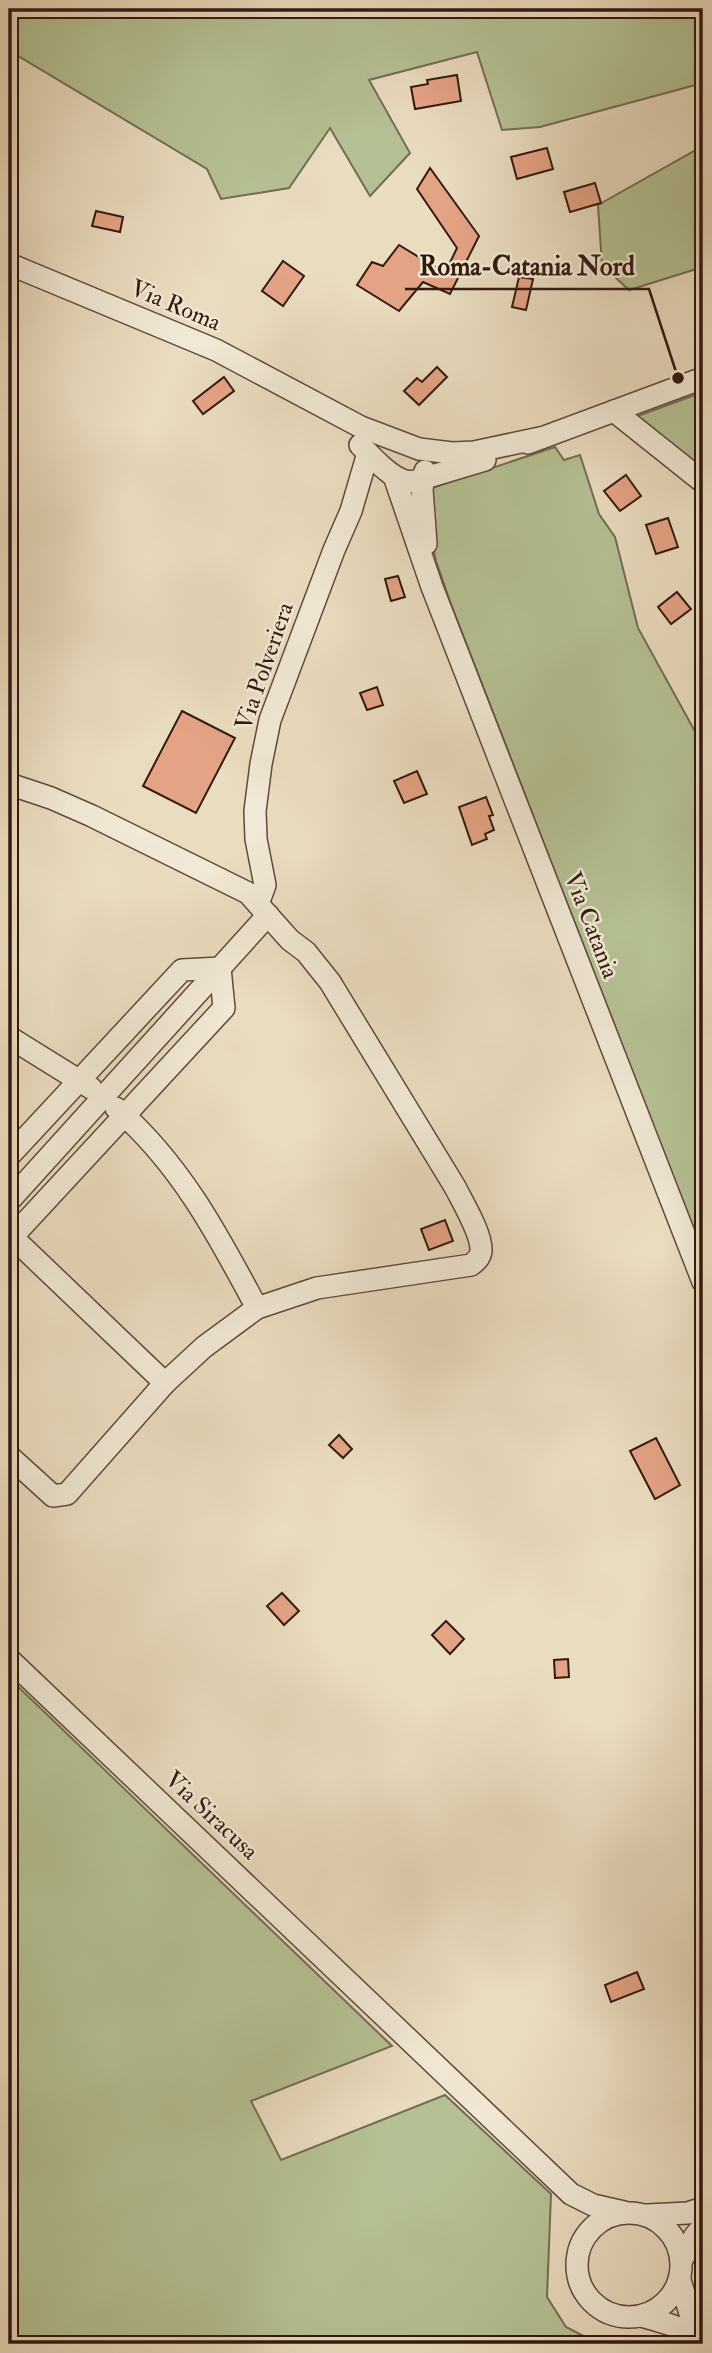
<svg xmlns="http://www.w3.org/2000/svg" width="712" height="2353" viewBox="0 0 712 2353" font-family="'IM FELL Double Pica',serif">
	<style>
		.green { fill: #b5c194; stroke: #746d52; stroke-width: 2 }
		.building { fill: #e5a385; stroke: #32190f; stroke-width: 2 }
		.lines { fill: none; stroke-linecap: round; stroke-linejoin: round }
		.minor-casing { stroke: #604a3b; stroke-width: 24 }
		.minor { stroke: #f1e8d5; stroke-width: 21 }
		.labels { text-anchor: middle; stroke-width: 5; stroke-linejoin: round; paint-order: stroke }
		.street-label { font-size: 24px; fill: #32190f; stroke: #f1e8d5 }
		.leader { fill: none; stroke: #32190f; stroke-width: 2.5 }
		.callout-dot { fill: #32190f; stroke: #f1e8d5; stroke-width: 2.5 }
		.callout-label { font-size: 26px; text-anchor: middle; font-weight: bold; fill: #32190f; stroke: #f1e8d5; stroke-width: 5; stroke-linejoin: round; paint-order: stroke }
	</style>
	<rect width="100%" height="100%" fill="#eadcbf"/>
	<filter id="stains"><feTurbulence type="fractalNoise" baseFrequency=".00286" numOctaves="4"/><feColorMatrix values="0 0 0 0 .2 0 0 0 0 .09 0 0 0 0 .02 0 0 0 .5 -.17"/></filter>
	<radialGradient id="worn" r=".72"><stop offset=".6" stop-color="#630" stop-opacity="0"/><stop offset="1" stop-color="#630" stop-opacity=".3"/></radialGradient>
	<g class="green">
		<polygon points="9,9 703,9 703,83 540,127 502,130 477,52 369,80 410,153 370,196 330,128 289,188 221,199 207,169 18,56 9,81"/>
		<polygon points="703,146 703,267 629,290 602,265 598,205"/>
		<polygon points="703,392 703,468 698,462 692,464 635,417"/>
		<polygon points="555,447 564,460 580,455 599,514 615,537 638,628 703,746 703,1253 451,604 436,561 429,527 432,488"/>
		<polygon points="9,1678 392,2046 251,2101 281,2160 445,2095 551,2194 547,2297 566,2327 599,2344 9,2344"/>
	</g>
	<g class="building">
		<polygon points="457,75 461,101 415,109 411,87 428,84 427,80"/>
		<polygon points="547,148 553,169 517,179 511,157"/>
		<polygon points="430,168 479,236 450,294 423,282 399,311 357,285 372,262 383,266 399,245 445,273 457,248 417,189"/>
		<polygon points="595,183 601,203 570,212 564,192"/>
		<polygon points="96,211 123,217 120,232 92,226"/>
		<polygon points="283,261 304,276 283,306 262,291"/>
		<polygon points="519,277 533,279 526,310 512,307"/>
		<polygon points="437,367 447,377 419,405 404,391 417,378 422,382"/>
		<polygon points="224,377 234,391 203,414 193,401"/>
		<polygon points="626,475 641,496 620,511 604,491"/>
		<polygon points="668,518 678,547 656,554 646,525"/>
		<polygon points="398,576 405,597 391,601 385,579"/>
		<polygon points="677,592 691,609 671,624 658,607"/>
		<polygon points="377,687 383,705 367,710 360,693"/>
		<polygon points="182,711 235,738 196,813 143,786"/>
		<polygon points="417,771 427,794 404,803 394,781"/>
		<polygon points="486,797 493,815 489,816 494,830 485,834 487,839 472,845 459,807"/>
		<polygon points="445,1220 453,1241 429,1250 421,1229"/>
		<polygon points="339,1435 352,1449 343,1458 329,1445"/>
		<polygon points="656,1438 680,1485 655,1499 630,1451"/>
		<polygon points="282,1593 299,1611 284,1625 267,1606"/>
		<polygon points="446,1621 464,1639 450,1654 432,1635"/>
		<polygon points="568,1659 569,1677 555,1678 554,1660"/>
		<polygon points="637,1972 644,1989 611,2002 605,1985"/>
	</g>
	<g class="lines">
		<defs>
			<g id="minor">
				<polyline points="9,264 216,350 361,427 419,449 452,453 474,452 540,438"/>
				<polyline points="614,411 703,482"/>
				<polyline points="528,443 703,378"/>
				<path d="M360,445C373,457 396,486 415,481L485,460"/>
				<polyline points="425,471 422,489 426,544"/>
				<polyline points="394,476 432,587 703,1282"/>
				<path d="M9,784L51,798L92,816L248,893L290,940L306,952L330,982L455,1187C463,1203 482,1234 481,1251C480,1258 476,1261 471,1265L317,1288L257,1308L204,1347L165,1383L67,1494L53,1496L9,1456"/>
				<polyline points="258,904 265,885 256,839 255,811 261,764 270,720 334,550 351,511 368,453"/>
				<polyline points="9,1037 91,1088"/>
				<path d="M116,1108C180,1163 218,1235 257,1308"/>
				<polyline points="9,1156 182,970 220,968 224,1008 12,1237"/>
				<polyline points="9,1201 268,915"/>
				<polyline points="9,1234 165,1383"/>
				<polyline points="9,1659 571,2194 593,2205 624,2212"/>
				<circle cx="629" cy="2265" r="52"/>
				<polyline points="647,2215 688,2213 703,2208"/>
				<polyline points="682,2260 694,2237 703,2226"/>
				<polyline points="680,2280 697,2337"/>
				<path d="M641,2316C662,2322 687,2328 703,2342"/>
			</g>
		</defs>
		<use href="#minor" class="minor-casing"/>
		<use href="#minor" class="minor"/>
	</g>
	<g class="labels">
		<g class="street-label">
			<text transform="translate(176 305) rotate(23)" y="8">Via Roma</text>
			<text transform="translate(264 666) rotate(-71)" y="8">Via Polveriera</text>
			<text transform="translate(592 925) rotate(69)" y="8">Via Catania</text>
			<text transform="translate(212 1815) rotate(43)" y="8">Via Siracusa</text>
		</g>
	</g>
	<path class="leader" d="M678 378L649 289H405"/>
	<circle class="callout-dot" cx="678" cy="378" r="7"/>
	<g class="callout-label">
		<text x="527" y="275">Roma-Catania Nord</text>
	</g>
	<rect width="712" height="2353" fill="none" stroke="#eadcbf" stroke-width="35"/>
	<rect x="10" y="10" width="691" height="2332" fill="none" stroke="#32190f" stroke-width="3.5"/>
	<rect x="18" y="18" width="677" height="2318" fill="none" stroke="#32190f" stroke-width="2"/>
	<rect width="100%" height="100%" filter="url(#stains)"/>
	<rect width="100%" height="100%" fill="url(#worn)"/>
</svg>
